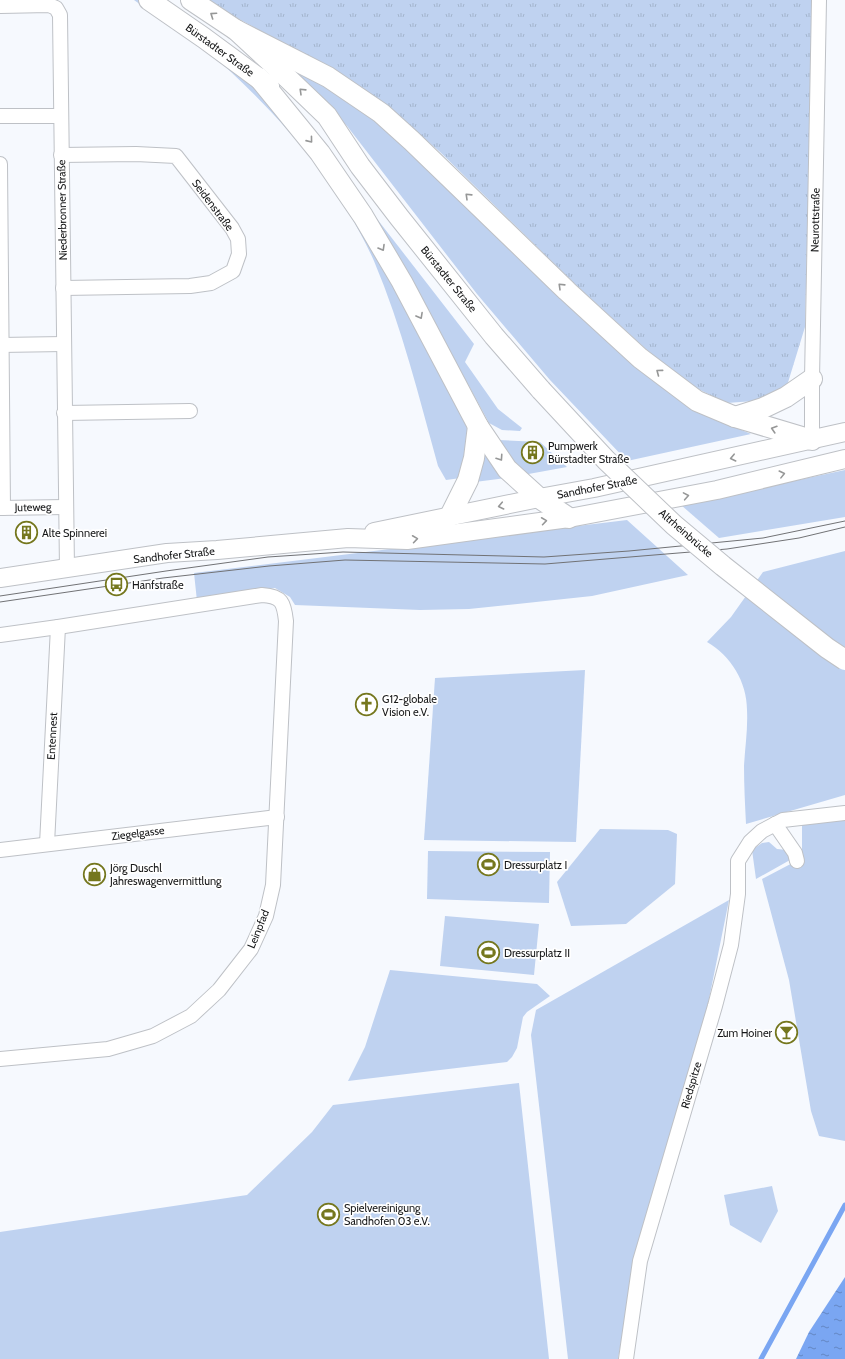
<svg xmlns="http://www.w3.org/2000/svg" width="845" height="1359" viewBox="0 0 845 1359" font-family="Cabin,sans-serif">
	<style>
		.grass { fill: #bfd2f0 }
		.park { fill: url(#park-tufts) }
		.water { fill: url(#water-ripples) }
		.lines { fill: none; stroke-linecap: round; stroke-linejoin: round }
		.stream { stroke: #7aa6f2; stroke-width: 5 }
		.minor-casing { stroke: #bec1c6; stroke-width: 16 }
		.tertiary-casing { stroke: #bec1c6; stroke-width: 20 }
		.secondary-casing { stroke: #bec1c6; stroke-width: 22 }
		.minor { stroke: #fff; stroke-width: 14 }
		.tertiary { stroke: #fff; stroke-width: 18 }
		.secondary { stroke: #fff; stroke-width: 20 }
		.tram { stroke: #717275; stroke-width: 1 }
		.secondary-bridge-casing { stroke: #bec1c6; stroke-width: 22; stroke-linecap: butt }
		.secondary-bridge { stroke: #fff; stroke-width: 20 }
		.oneway { stroke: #969797 }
		.labels { text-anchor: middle; stroke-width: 3.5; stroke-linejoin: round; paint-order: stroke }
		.street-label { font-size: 11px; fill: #161718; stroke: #fff }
		.poi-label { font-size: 11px; fill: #161718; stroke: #fff; text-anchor: start }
	</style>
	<defs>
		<pattern id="park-tufts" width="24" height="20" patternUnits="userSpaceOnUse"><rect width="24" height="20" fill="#bfd2f0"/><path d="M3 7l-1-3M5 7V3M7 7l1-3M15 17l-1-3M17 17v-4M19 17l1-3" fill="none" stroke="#a3b4cd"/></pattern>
		<pattern id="water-ripples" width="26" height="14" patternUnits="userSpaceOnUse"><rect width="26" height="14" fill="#7aa6f2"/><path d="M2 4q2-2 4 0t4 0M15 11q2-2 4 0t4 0" fill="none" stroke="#6386c3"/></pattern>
	</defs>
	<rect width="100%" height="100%" fill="#f6f9fe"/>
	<g class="grass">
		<path d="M134,0H143L245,78L281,114L369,237L464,418L469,436L461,478L446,480L438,466C419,397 402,327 374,261C342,189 288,125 231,72C223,64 213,58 205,51C181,34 158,17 134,0Z"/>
		<polygon points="281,61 339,91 389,130 694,410 751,434 627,461 550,380 477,294 347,126"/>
		<polygon points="367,206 474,344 465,362 498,409 522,428 520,431 502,430 489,423 421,298"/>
		<polygon points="498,440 540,442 567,467 523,475"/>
		<polygon points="484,446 506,478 475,482"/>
		<polygon points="845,470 845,517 719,538 681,505"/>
		<polygon points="627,520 688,575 592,596 469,609 420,610 295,605 290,597 275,588 197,601 194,573"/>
		<path d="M845,551V795L746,824C745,805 744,785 744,766C745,747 748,729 747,710C747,682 731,656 707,642L731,617L763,572Z"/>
		<polygon points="585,670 576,842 424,840 435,678"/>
		<polygon points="845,820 845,1141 819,1136 811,1111 789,980 762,879 802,858 802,825"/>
		<polygon points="600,829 668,830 677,834 675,884 626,924 571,926 557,882"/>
		<polygon points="769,842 777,849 787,850 790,860 756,879 752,850 762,843"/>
		<polygon points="428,851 550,852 549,903 427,899"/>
		<polygon points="729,900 707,1009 635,1262 618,1359 568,1359 531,1035 536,1010"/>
		<polygon points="445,916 539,924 534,975 440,966"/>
		<polygon points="390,970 537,984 550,996 527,1012 523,1017 517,1048 512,1057 507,1062 348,1081 365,1047"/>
		<polygon points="519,1083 549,1359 0,1359 0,1232 247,1195 312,1132 333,1105"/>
		<polygon points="772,1186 778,1211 761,1243 730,1225 724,1195"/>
	</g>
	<polygon class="park" points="208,0 813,0 805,327 786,389 754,401 727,403 694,387 647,350 577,286 440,152 380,100 343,75 224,11"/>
	<polygon class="water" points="845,1277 845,1359 796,1359 809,1332"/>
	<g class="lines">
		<polyline class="stream" points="761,1359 845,1205"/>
		<defs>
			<g id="minor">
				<polyline points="0,6 49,5 56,8 60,15 67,569"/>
				<polyline points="0,116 61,116"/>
				<polyline points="61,155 136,154 176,156 232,228 238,239 239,254 233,271 211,283 190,286 63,288"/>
				<polyline points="0,164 3,508"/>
				<polyline points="0,345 64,344"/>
				<polyline points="64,413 190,411"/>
				<polyline points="812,440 812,379 819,0"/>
				<polyline points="0,508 66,507"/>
				<path d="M0,635L58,627L262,595C282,596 284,603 286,621L273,885L266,916L251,949L219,990L191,1016L153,1036L108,1049L0,1059"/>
				<polyline points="775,824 795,853 797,861"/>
				<polyline points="47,844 58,627"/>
				<polyline points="0,850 277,817"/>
				<polyline points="626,1359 640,1261 715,1006 731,945 738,894 738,861 750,842 762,831 783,820 845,813"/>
			</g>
			<g id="tertiary">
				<polyline points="374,532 539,498 594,488 845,432"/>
				<polyline points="0,578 167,553 217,550 348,538 407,540 569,518 717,490 845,459"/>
			</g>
			<g id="secondary">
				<polyline points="149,0 204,38 269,86"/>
				<polyline points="191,0 236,30 275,66 327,116 360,166 399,217 494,336 541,390"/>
				<polyline points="236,30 328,77 381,113 412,141 567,291 640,358 697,401 735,417 812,440"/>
				<polyline points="259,78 320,153 363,216 402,282 478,426 507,469 539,498 569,518"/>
				<polyline points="735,417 763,408 786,397 812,379"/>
				<polyline points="450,516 468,480 474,458 478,426"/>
			</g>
		</defs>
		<use href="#minor" class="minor-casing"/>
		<use href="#tertiary" class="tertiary-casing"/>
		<use href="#secondary" class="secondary-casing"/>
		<use href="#minor" class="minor"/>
		<use href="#tertiary" class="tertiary"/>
		<use href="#secondary" class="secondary"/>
		<g class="tram">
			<polyline points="0,596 166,571 268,557 343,552 544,557 629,551 763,538 845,521"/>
			<polyline points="0,602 163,578 269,566 345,560 545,564 727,549 799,538 845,527"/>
		</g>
		<defs>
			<polyline id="secondary-bridge" points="541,390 606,460 674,525 723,566 827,648 845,660"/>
		</defs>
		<use href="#secondary-bridge" class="secondary-bridge-casing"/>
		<use href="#secondary-bridge" class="secondary-bridge"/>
	</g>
	<defs><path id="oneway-chevron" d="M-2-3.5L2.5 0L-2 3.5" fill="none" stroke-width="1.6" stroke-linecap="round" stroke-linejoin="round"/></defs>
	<g class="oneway">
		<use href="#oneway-chevron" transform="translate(213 15) rotate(-146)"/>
		<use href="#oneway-chevron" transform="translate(302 91) rotate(-136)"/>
		<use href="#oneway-chevron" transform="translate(310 140) rotate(51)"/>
		<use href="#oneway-chevron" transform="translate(468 196) rotate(-136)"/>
		<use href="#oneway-chevron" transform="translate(382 248) rotate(60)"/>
		<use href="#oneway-chevron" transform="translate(561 286) rotate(-136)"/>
		<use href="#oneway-chevron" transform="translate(420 316) rotate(61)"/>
		<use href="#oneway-chevron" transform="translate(659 372) rotate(-143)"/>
		<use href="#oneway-chevron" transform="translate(774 429) rotate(-163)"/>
		<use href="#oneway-chevron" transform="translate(500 458) rotate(56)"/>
		<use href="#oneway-chevron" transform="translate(733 458) rotate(167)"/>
		<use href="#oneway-chevron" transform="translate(782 474) rotate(-14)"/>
		<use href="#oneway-chevron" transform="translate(686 496) rotate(-10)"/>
		<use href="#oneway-chevron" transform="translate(501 506) rotate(168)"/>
		<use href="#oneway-chevron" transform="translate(544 521) rotate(-8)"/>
		<use href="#oneway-chevron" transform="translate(415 539) rotate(-8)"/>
	</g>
	<defs>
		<symbol id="building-ring" viewBox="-11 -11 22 22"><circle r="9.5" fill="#fff" stroke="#75771e" stroke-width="1.5"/><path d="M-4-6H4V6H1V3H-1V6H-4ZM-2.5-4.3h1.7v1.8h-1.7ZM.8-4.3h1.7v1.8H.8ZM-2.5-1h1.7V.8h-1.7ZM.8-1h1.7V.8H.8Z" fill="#75771e"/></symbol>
		<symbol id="bus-ring" viewBox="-11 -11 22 22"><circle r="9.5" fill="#fff" stroke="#75771e" stroke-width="1.5"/><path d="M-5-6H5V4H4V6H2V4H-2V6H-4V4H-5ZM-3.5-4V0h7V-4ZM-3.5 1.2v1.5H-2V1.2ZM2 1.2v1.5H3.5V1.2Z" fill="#75771e"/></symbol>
		<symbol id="church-ring" viewBox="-11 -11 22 22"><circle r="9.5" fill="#fff" stroke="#75771e" stroke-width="1.5"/><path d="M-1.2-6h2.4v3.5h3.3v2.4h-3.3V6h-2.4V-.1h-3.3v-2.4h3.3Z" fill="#75771e"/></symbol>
		<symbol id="stadium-ring" viewBox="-11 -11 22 22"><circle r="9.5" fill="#fff" stroke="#75771e" stroke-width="1.5"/><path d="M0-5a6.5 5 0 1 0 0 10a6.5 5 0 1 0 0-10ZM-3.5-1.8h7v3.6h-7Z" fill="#75771e"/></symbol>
		<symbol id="shop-ring" viewBox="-11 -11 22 22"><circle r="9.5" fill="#fff" stroke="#75771e" stroke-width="1.5"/><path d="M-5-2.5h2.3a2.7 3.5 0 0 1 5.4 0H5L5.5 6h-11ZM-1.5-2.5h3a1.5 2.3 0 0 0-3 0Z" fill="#75771e"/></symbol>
		<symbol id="bar-ring" viewBox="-11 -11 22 22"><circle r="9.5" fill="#fff" stroke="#75771e" stroke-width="1.5"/><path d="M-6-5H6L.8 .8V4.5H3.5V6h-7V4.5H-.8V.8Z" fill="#75771e"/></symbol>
	</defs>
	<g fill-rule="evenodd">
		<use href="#building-ring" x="520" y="440" width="25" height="25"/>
		<use href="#building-ring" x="14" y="520" width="25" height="25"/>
		<use href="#bus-ring" x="104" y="572" width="25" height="25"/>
		<use href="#church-ring" x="354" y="692" width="25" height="25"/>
		<use href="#stadium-ring" x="476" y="852" width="25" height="25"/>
		<use href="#shop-ring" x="82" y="862" width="25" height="25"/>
		<use href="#stadium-ring" x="476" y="940" width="25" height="25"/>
		<use href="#bar-ring" x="774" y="1020" width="25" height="25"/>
		<use href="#stadium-ring" x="316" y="1202" width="25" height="25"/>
	</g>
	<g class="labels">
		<g class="street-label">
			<text transform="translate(220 50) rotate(36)" y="4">Bürstadter Straße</text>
			<text transform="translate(213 205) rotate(53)" y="4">Seidenstraße</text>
			<text transform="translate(62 210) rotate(-91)" y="4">Niederbronner Straße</text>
			<text transform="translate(815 220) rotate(-89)" y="4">Neurottstraße</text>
			<text transform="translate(449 279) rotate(51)" y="4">Bürstadter Straße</text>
			<text transform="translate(597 487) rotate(-11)" y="4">Sandhofer Straße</text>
			<text transform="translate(33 507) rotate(-1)" y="4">Juteweg</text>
			<text transform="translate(686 533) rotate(41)" y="4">Altrheinbrücke</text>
			<text transform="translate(174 555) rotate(-6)" y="4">Sandhofer Straße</text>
			<text transform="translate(52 736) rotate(-87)" y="4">Entennest</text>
			<text transform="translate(138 833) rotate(-7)" y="4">Ziegelgasse</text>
			<text transform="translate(258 929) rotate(-68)" y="4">Leinpfad</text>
			<text transform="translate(691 1085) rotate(-74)" y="4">Riedspitze</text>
		</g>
		<g class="poi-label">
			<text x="548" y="450">Pumpwerk<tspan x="548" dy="13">Bürstadter Straße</tspan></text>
			<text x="42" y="537">Alte Spinnerei</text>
			<text x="132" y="589">Hanfstraße</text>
			<text x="382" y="703">G12-globale<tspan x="382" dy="13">Vision e.V.</tspan></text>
			<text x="504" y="869">Dressurplatz I</text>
			<text x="110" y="872">Jörg Duschl<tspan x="110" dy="13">Jahreswagenvermittlung</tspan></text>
			<text x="504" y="957">Dressurplatz II</text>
			<text x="772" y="1037" text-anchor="end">Zum Hoiner</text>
			<text x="344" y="1212">Spielvereinigung<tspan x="344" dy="13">Sandhofen 03 e.V.</tspan></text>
		</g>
	</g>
</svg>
